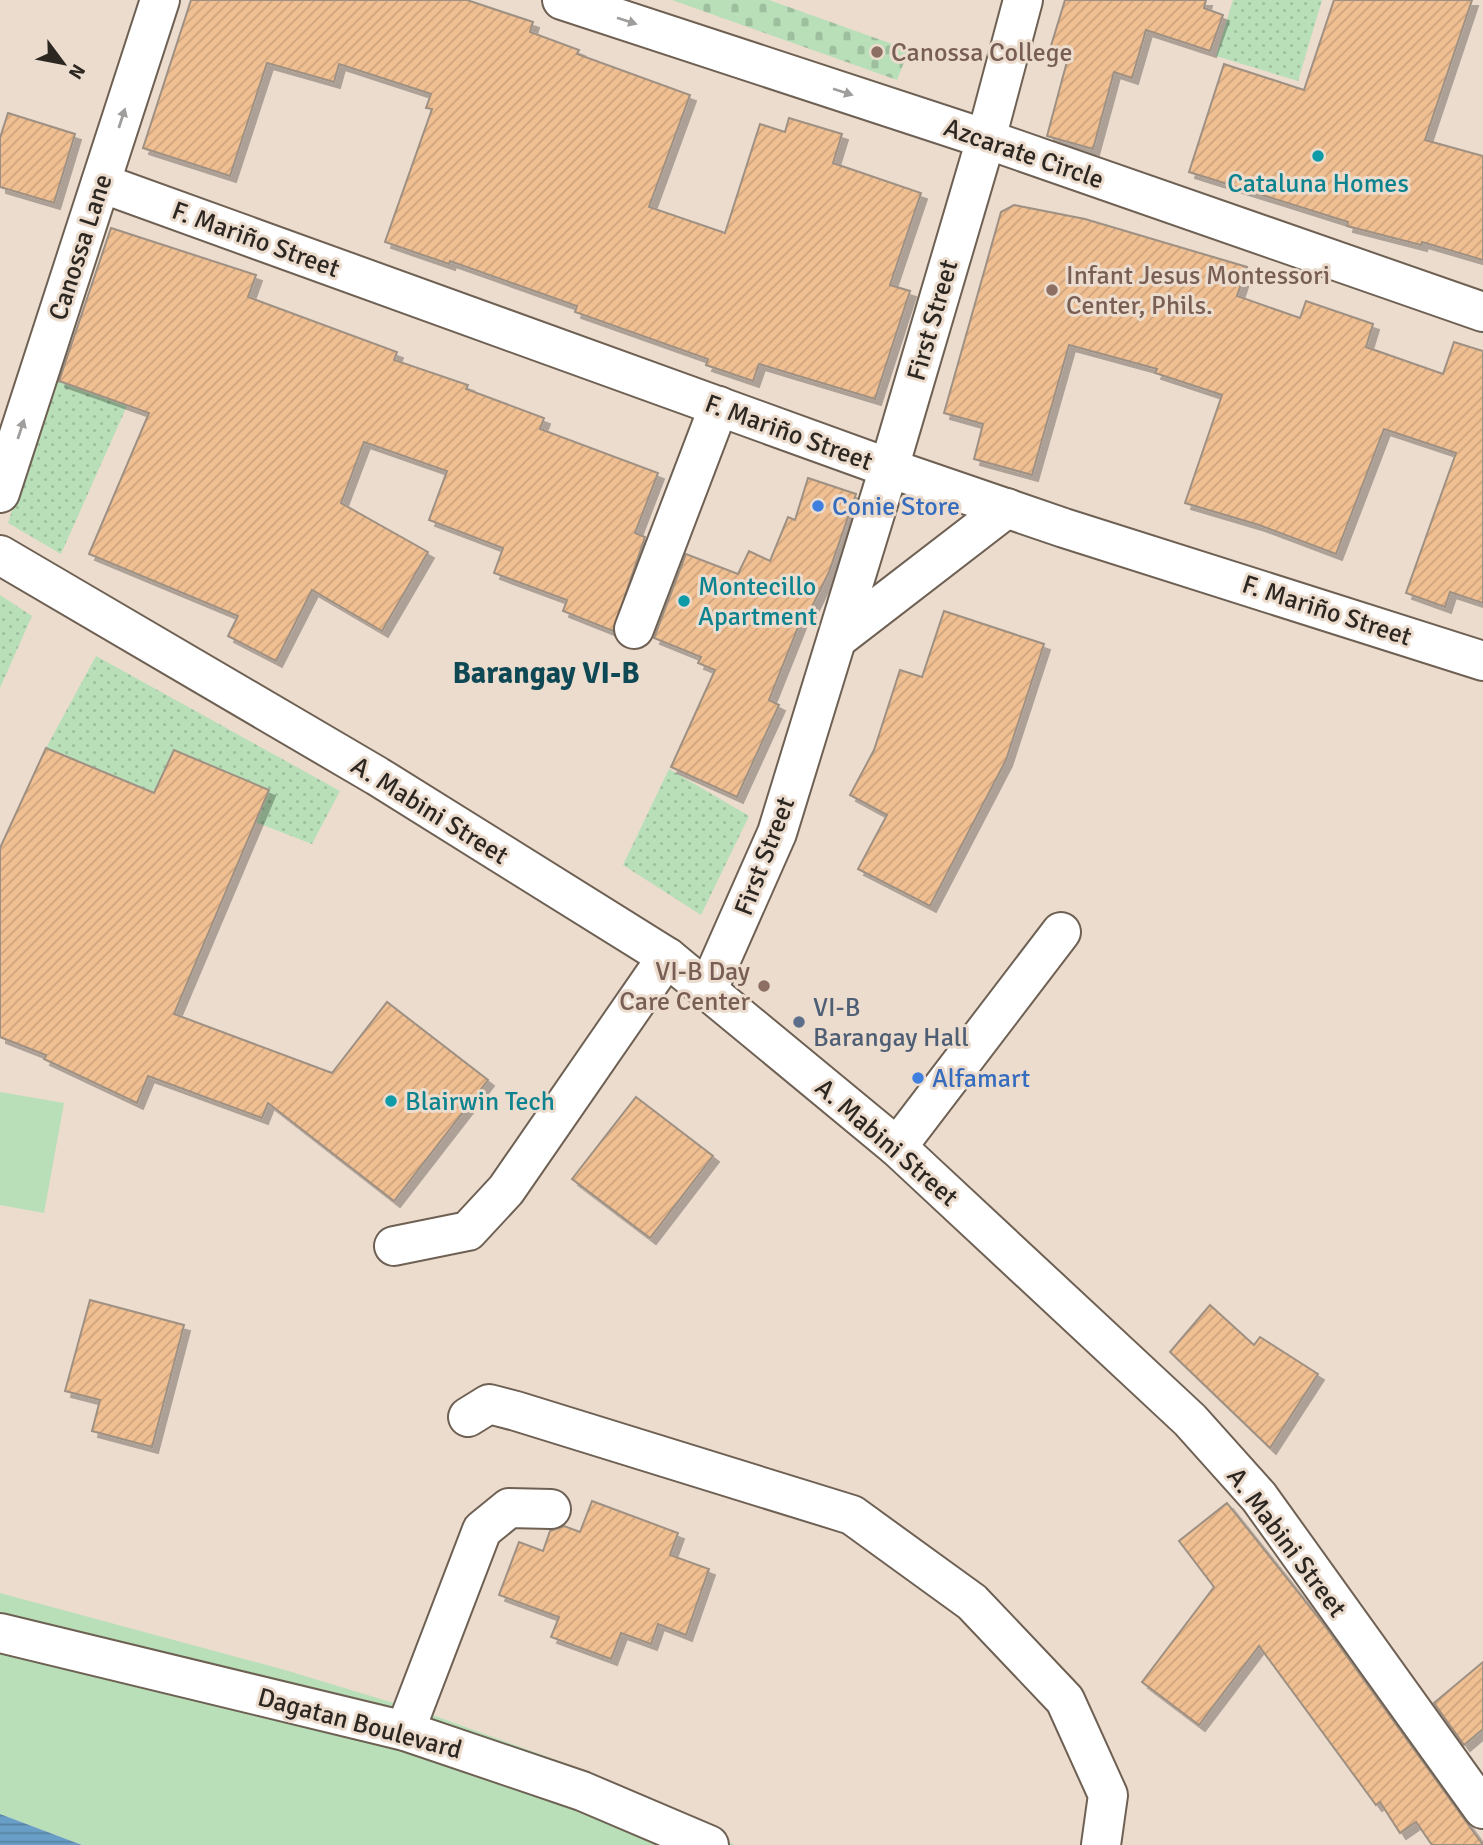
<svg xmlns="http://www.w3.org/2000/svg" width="1483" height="1845" viewBox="0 0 1483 1845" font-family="Signika,sans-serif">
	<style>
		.grass { fill: url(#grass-dots) }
		.cemetery { fill: url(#cemetery-stones) }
		.park { fill: #b8dfb8 }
		.water { fill: url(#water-rules) }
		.building { fill: url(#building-hatch); stroke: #9e9082; stroke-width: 2; filter: url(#shadow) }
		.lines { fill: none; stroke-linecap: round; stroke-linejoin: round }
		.minor-casing { stroke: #6e6154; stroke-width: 42 }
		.minor { stroke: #fff; stroke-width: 38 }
		.oneway { fill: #a09e9c }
		.education-dot { fill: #8d6e63; stroke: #ecdcce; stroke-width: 2.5 }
		.culture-dot { fill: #0f9aa8; stroke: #ecdcce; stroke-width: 2.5 }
		.shop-dot { fill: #3f7fe0; stroke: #ecdcce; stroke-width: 2.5 }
		.service-dot { fill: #5c6f8a; stroke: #ecdcce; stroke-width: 2.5 }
		.labels { text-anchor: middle; stroke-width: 6; stroke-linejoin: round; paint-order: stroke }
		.education-label { font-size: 26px; fill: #785e54; stroke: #ecdcce; text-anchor: start }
		.street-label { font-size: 26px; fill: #2d2722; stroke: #ecdcce }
		.culture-label { font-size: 26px; fill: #0d838f; stroke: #ecdcce; text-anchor: start }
		.shop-label { font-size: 26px; fill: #366cbe; stroke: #ecdcce; text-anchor: start }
		.service-label { font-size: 26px; fill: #4e5e75; stroke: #ecdcce; text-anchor: start }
		.quarter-label { font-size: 30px; font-weight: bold; fill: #0d4854; stroke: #ecdcce }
	</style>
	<defs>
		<pattern id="grass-dots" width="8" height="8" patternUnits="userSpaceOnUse" patternTransform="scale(1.75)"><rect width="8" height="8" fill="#b8dfb8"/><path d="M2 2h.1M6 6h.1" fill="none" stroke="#9ebf9e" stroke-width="1.8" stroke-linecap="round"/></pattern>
		<pattern id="cemetery-stones" width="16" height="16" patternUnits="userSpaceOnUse" patternTransform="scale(1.75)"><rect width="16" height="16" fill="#b8dfb8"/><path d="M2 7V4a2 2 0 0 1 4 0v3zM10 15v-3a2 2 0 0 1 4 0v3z" fill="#9ebf9e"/></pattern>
		<pattern id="water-rules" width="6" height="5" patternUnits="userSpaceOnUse" patternTransform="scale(1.75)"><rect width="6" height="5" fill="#699fc7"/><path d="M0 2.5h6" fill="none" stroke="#5782a1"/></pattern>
		<pattern id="building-hatch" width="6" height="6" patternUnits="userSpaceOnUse" patternTransform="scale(1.75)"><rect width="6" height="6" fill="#f0bf92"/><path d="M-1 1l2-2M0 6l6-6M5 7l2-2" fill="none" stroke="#cea47e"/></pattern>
		<filter id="shadow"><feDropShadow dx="6" dy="6" stdDeviation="0" flood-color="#0004"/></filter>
	</defs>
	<rect width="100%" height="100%" fill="#ecdcce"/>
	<g class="grass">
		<polygon points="1233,0 1322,0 1298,81 1216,56"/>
		<polygon points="55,379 127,406 61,554 8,523"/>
		<polygon points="0,595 32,616 0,688"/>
		<polygon points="96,656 340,791 312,844 255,822 268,790 174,750 154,793 46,748"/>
		<polygon points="669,769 749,816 701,915 623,865"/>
	</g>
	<polygon class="cemetery" points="672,0 769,0 909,50 897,80"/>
	<g class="park">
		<polygon points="0,1092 64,1103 44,1213 0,1205"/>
		<polygon points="0,1593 285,1670 430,1714 592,1773 735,1845 82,1845 0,1814"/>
	</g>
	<polygon class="water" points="0,1814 82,1845 0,1845"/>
	<g class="building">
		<polygon points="191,0 467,0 533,22 530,32 579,50 577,54 690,95 649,207 725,233 760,124 785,132 789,118 842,134 833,163 921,193 890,285 910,291 875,399 759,364 753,381 706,365 708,359 575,312 577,306 450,261 449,264 385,242 432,109 426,108 431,94 339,64 334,82 267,63 230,176 143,148"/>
		<polygon points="1065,0 1206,0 1204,8 1223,15 1210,51 1146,30 1132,78 1114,72 1093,149 1047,136 1069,54 1050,49"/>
		<polygon points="1334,0 1472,0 1425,140 1483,156 1483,260 1422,242 1421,245 1347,226 1348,222 1189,172 1224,64 1304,90"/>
		<polygon points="8,113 75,134 54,203 0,187 0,138"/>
		<polygon points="1014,205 1085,219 1247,267 1237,296 1300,318 1306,301 1373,324 1366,347 1443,374 1454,342 1483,351 1483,603 1450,592 1445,607 1406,593 1456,453 1384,429 1336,554 1259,525 1185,503 1222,395 1155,373 1157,369 1069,345 1032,475 974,459 983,424 944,413 1001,212"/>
		<polygon points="111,228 256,275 248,297 397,352 394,360 468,385 466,389 544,418 540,429 658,473 635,533 645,537 613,631 563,611 567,600 494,573 503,548 429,520 447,471 364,442 341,503 428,552 382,631 312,590 276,661 228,636 238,616 89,554 149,413 59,381"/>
		<polygon points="808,478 856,494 829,572 807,617 803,615 769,700 779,705 737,797 671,767 715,670 698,663 701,657 654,638 686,554 738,574 749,551 770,561 788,517 795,520"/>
		<polygon points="944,611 1044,644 1006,760 930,906 858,869 887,815 850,795 874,750 900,670 922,677"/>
		<polygon points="46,748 154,793 174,750 269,790 174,1014 332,1073 387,1002 488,1080 394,1201 268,1103 262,1118 148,1076 137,1103 44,1059 46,1055 0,1037 0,848"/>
		<polygon points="636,1097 713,1156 650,1238 572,1179"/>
		<polygon points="90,1300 184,1325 152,1447 92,1431 100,1400 65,1391"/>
		<polygon points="1210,1305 1254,1345 1260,1337 1318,1374 1270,1448 1170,1352"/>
		<polygon points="592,1501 678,1533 670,1555 709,1569 686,1635 658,1624 651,1644 621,1633 611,1659 551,1637 559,1617 499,1595 519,1542 543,1551 550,1531 564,1526 580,1532"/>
		<polygon points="1227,1503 1325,1626 1483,1845 1432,1845 1416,1822 1400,1833 1380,1802 1376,1805 1259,1646 1199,1725 1142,1682 1214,1587 1179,1541"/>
		<polygon points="1483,1662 1483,1729 1464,1745 1434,1703"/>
	</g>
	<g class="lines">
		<defs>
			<g id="minor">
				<polyline points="562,0 986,139 1483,312"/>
				<polyline points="101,183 889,468 1064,528 1483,661"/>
				<polyline points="0,493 160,0"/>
				<polyline points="0,555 377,776 667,957 897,1147 1190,1420 1259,1497 1483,1809"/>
				<polyline points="634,629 719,406"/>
				<polyline points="837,639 1007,508"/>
				<polyline points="708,989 777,833 889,468 986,139 1023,0"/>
				<polyline points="897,1147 1061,932"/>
				<polyline points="394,1246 468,1231 506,1190 667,957"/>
				<polyline points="468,1417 489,1404 516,1411 852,1515 972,1602 1065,1700 1108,1795 1101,1845"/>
				<polyline points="0,1633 405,1731 582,1791 709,1845"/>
				<polyline points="405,1731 482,1530 509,1508 551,1509"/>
			</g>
		</defs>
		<use href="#minor" class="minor-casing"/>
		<use href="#minor" class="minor"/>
	</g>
	<defs><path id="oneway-solid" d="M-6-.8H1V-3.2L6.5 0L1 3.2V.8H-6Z" transform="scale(1.75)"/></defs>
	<g class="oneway">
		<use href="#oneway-solid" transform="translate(627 21) rotate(18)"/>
		<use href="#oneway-solid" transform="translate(843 92) rotate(18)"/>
		<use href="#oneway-solid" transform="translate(122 118) rotate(-72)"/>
		<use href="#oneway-solid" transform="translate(21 429) rotate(-72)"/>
	</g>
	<g class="education-dot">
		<circle cx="877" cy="52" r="7"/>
		<circle cx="1052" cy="290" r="7"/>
		<circle cx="764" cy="986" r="7"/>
	</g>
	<g class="culture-dot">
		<circle cx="1318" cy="156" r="7"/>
		<circle cx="684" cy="601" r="7"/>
		<circle cx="391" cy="1101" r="7"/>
	</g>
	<g class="shop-dot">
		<circle cx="818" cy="506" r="7"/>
		<circle cx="918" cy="1078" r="7"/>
	</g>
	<circle class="service-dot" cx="799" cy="1022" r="7"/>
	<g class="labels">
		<g class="education-label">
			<text x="891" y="61">Canossa College</text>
			<text x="1066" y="284">Infant Jesus Montessori<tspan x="1066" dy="30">Center, Phils.</tspan></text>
			<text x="750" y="980" text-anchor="end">VI-B Day<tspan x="750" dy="30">Care Center</tspan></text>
		</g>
		<g class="street-label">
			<text transform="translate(1024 153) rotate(19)" y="9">Azcarate Circle</text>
			<text transform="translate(256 239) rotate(20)" y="9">F. Mariño Street</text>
			<text transform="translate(80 247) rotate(-72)" y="9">Canossa Lane</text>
			<text transform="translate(932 320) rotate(-74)" y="9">First Street</text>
			<text transform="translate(789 432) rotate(20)" y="9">F. Mariño Street</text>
			<text transform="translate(1327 610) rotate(18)" y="9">F. Mariño Street</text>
			<text transform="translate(430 810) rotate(32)" y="9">A. Mabini Street</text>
			<text transform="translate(764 856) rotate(-69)" y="9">First Street</text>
			<text transform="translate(887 1142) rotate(41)" y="9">A. Mabini Street</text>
			<text transform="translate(1287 1542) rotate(53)" y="9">A. Mabini Street</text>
			<text transform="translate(360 1723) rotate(15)" y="9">Dagatan Boulevard</text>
		</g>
		<g class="culture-label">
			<text x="1318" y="192" text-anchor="middle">Cataluna Homes</text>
			<text x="698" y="595">Montecillo<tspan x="698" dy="30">Apartment</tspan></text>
			<text x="405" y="1110">Blairwin Tech</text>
		</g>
		<g class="shop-label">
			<text x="832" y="515">Conie Store</text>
			<text x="932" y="1087">Alfamart</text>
		</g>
		<g class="service-label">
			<text x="813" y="1016">VI-B<tspan x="813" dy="30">Barangay Hall</tspan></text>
		</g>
		<g class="quarter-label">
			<text x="546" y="683">Barangay VI-B</text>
		</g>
	</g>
	<g transform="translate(63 63) rotate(122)" stroke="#ecdcce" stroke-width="5" paint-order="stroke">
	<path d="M0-5L12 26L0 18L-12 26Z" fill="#2d2722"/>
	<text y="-10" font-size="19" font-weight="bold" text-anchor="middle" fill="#2d2722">N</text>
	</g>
</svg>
